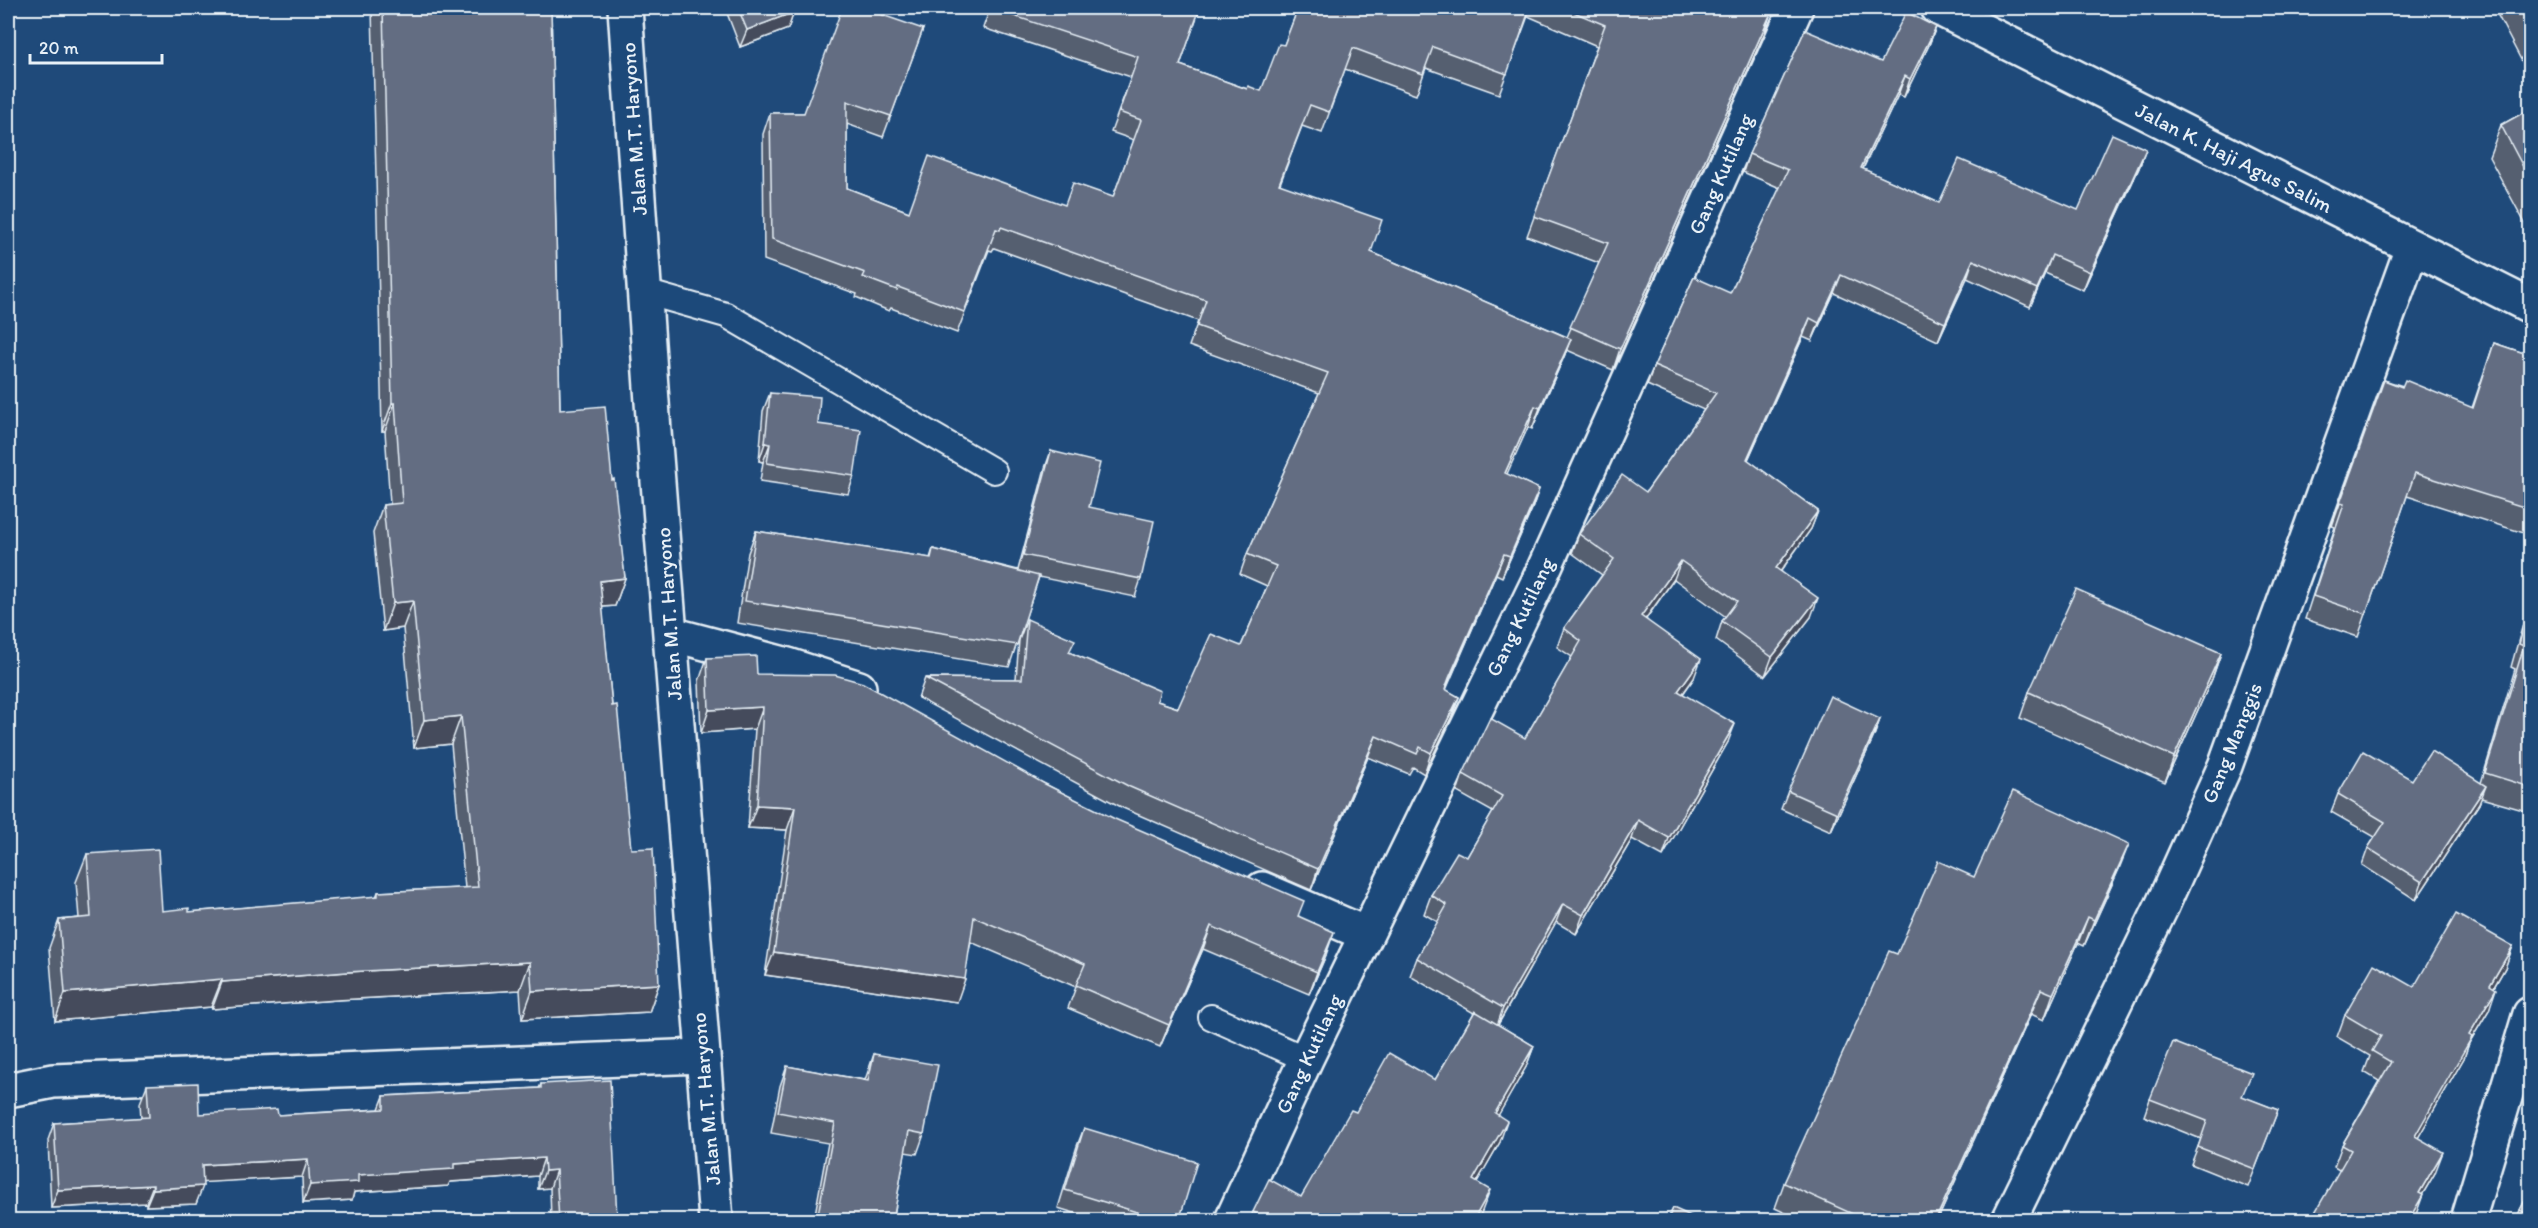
<svg xmlns="http://www.w3.org/2000/svg" width="2538" height="1228" viewBox="0 0 2538 1228" font-family="Itim,sans-serif">
	<style>
		.lines { fill: none; stroke-linecap: round; stroke-linejoin: round }
		.service-casing { stroke: #e8f1f8; stroke-width: 28 }
		.minor-casing { stroke: #e8f1f8; stroke-width: 38 }
		.tertiary-casing { stroke: #e8f1f8; stroke-width: 38 }
		.primary-casing { stroke: #e8f1f8; stroke-width: 38 }
		.service { stroke: #1f4a7a; stroke-width: 24 }
		.minor { stroke: #1f4a7a; stroke-width: 33 }
		.tertiary { stroke: #1f4a7a; stroke-width: 33 }
		.primary { stroke: #1f4a7a; stroke-width: 33 }
		.wall { fill: #555e70; stroke: #e8f1f8; stroke-width: 1.5; fill-rule: evenodd }
		.shaded-wall { fill: #454c5b; stroke: #e8f1f8; stroke-width: 1.5 }
		.building { fill: #636d82; stroke: #e8f1f8; stroke-width: 1.5 }
		.labels { text-anchor: middle; stroke-width: 4.5; stroke-linejoin: round; paint-order: stroke }
		.street-label { font-size: 21px; fill: #e8f1f8; stroke: #1f4a7a }
	</style>
	<rect width="100%" height="100%" fill="#1f4a7a"/>
	<filter id="ink" filterUnits="userSpaceOnUse"><feTurbulence type="fractalNoise" baseFrequency=".0167" numOctaves="2"/><feDisplacementMap in="SourceGraphic" scale="12" xChannelSelector="R" yChannelSelector="G"/><feConvolveMatrix kernelMatrix="1 2 1 2 8 2 1 2 1" color-interpolation-filters="sRGB"/></filter>
	<g filter="url(#ink)">
		<g class="lines">
			<defs>
				<g id="service">
					<polyline points="645,292 726,315 994,471"/>
					<polyline points="1211,1017 1306,1059"/>
				</g>
				<g id="minor">
					<polyline points="671,634 788,665 859,688"/>
					<polyline points="1262,889 1366,934"/>
					<polyline points="8,1090 53,1081 702,1056"/>
					<polyline points="1232,1220 1306,1059 1538,582 1796,8"/>
					<polyline points="2009,1220 2162,906 2225,766 2412,248"/>
					<polyline points="2468,1220 2530,1014"/>
				</g>
				<polyline id="tertiary" points="1938,8 2530,306"/>
				<polyline id="primary" points="625,8 654,431 716,1220"/>
			</defs>
			<use href="#service" class="service-casing"/>
			<use href="#minor" class="minor-casing"/>
			<use href="#tertiary" class="tertiary-casing"/>
			<use href="#primary" class="primary-casing"/>
			<use href="#service" class="service"/>
			<use href="#minor" class="minor"/>
			<use href="#tertiary" class="tertiary"/>
			<use href="#primary" class="primary"/>
		</g>
		<g class="wall">
			<polygon points="372,8 551,8 560,410 612,480 625,578 615,606 602,607 612,706 631,849 659,984 649,1012 522,1019 520,990 337,1000 212,1009 211,1007 55,1021 49,948 59,920 79,918 76,882 87,854 162,911 189,912 376,897 378,892 465,888 451,744 414,748 403,628 383,631 373,533 383,505 390,504 385,431 382,431"/>
			<polygon points="725,8 795,8 788,29 740,47"/>
			<path d="M990,8H1200L1180,65L1247,89L1261,91L1284,45L1298,8H1760L1764,34L1613,370L1567,350L1532,429L1528,427L1506,474L1539,489L1532,509L1502,577L1496,574L1446,690L1459,697L1451,718L1424,774L1413,767L1409,774L1368,757L1311,890L1123,808L918,698L925,678L1016,679L1019,640L1027,619L1070,652L1157,701L1178,708L1241,646L1267,586L1240,574L1247,554L1319,393L1189,346L1198,321L994,248L992,251L989,250L957,333L891,308L889,311L856,297L857,294L764,260L763,134L770,113H804L923,29L883,137L847,124V188L909,212L1065,205L1113,197L1134,140L1111,132L1131,77L983,28ZM1528,16L1597,46L1527,236L1599,263L1567,337L1371,252L1280,184L1302,126L1322,133L1345,69L1416,95L1426,68L1499,94Z"/>
			<polygon points="2494,8 2530,8 2530,77"/>
			<polygon points="1936,27 1929,45 1904,97 1898,95 1863,169 1939,203 2078,210 2146,149 2139,168 2083,290 2045,273 2030,307 1967,278 1938,341 1834,293 1812,341 1803,337 1748,460 1818,511 1811,529 1781,571 1811,617 1765,676 1716,640 1722,621 1726,617 1674,579 1646,619 1694,678 1683,694 1728,742 1663,856 1632,839 1576,934 1556,922 1498,1025 1534,1046 1526,1067 1498,1115 1500,1142 1477,1182 1482,1211 1477,1221 1249,1221 1253,1212 1301,1197 1356,1112 1435,1080 1474,1013 1410,976 1417,958 1438,922 1424,914 1431,895 1467,857 1493,812 1457,792 1463,774 1525,738 1572,657 1557,647 1564,628 1602,575 1572,553 1579,534 1646,492 1704,410 1647,385 1654,366 1730,293 1780,188 1743,172 1749,154 1881,62"/>
			<polygon points="2530,109 2530,223 2526,225 2489,157 2501,125"/>
			<polygon points="2494,343 2530,355 2530,535 2407,496 2358,637 2305,619 2335,527 2332,526 2384,380 2472,408"/>
			<polygon points="770,393 818,424 854,476 848,494 760,481 763,462 759,461 763,411"/>
			<polygon points="1051,451 1089,507 1141,579 1135,597 1039,577 1009,667 737,623 748,553 756,531 930,558 933,549 1018,570 1045,468"/>
			<polygon points="2530,599 2530,812 2481,798 2479,804 2416,900 2362,865 2368,848 2375,837 2331,812 2338,794 2412,780 2481,783 2515,669 2511,667"/>
			<polygon points="2221,653 2212,679 2165,782 2020,718 2029,692"/>
			<polygon points="707,658 757,674 1045,784 1299,916 1326,955 1309,994 1203,949 1160,1047 1068,1008 1076,987 971,942 957,1002 765,975 787,830 748,828 755,729 701,733 699,681"/>
			<polygon points="1880,719 1874,736 1831,831 1781,809 1788,791"/>
			<polygon points="2119,869 2084,946 2078,943 2044,1020 2031,1014 1937,1221 1802,1221 1775,1208 1784,1183 1974,877"/>
			<polygon points="2513,946 2505,968 2494,987 2489,1010 2469,1043 2464,1058 2418,1138 2435,1173 2422,1195 2415,1217 2334,1167 2342,1145 2379,1081 2364,1072 2370,1056 2337,1037 2345,1015"/>
			<polygon points="874,1054 924,1134 917,1154 905,1152 893,1221 814,1220 828,1143 771,1133 780,1086 787,1066 865,1080"/>
			<polygon points="541,1084 617,1218 622,1221 551,1221 550,1188 538,1189 538,1176 450,1182 448,1186 354,1192 352,1200 303,1203 302,1177 203,1182 196,1204 146,1206 146,1203 51,1208 48,1140 54,1123 141,1118 140,1103 147,1085 199,1114 278,1115 379,1109 384,1096 539,1088"/>
			<polygon points="2243,1097 2278,1110 2248,1187 2191,1164 2201,1139 2144,1116 2150,1099"/>
			<polygon points="1084,1128 1179,1221 1100,1221 1058,1208 1077,1146"/>
			<polygon points="2530,1191 2530,1221 2516,1221 2520,1210"/>
		</g>
		<g class="shaded-wall">
			<polygon points="794,12 788,29 740,47 747,30"/>
			<polygon points="1771,13 1764,34 1613,370 1620,349"/>
			<polygon points="1936,27 1929,45 1904,97 1910,79"/>
			<polygon points="1905,76 1898,95 1854,187 1861,168"/>
			<polygon points="2146,149 2139,168 2083,290 2090,272"/>
			<polygon points="2530,212 2530,223 2526,225"/>
			<polygon points="2052,255 2045,273 2030,307 2037,289"/>
			<polygon points="1973,260 1967,278 1938,341 1945,323"/>
			<polygon points="1841,275 1834,293 1812,341 1819,323"/>
			<polygon points="1810,318 1803,337 1740,477 1747,459"/>
			<polygon points="1571,339 1563,359 1532,429 1540,408"/>
			<polygon points="392,403 395,403 385,431 382,431"/>
			<polygon points="1535,406 1528,427 1498,494 1505,473"/>
			<polygon points="765,443 770,444 763,462 759,461"/>
			<polygon points="1539,489 1532,509 1502,577 1510,556"/>
			<polygon points="1818,511 1811,529 1769,587 1776,568"/>
			<polygon points="1504,554 1496,574 1442,698 1449,678"/>
			<polygon points="1681,561 1674,579 1634,635 1641,616"/>
			<polygon points="625,578 615,606 590,608 600,581"/>
			<polygon points="1818,598 1811,617 1765,676 1772,657"/>
			<polygon points="413,601 403,628 383,631 393,603"/>
			<polygon points="2221,653 2212,679 2165,782 2174,757"/>
			<polygon points="1701,659 1694,678 1671,710 1678,691"/>
			<polygon points="1459,697 1451,718 1424,774 1431,753"/>
			<polygon points="763,707 755,729 701,733 709,710"/>
			<polygon points="461,716 451,744 414,748 424,720"/>
			<polygon points="1880,719 1874,736 1831,831 1837,813"/>
			<polygon points="1735,724 1728,742 1663,856 1669,838"/>
			<polygon points="1376,736 1368,757 1311,890 1318,869"/>
			<polygon points="2486,786 2479,804 2416,900 2422,882"/>
			<polygon points="757,805 795,807 787,830 748,828"/>
			<polygon points="1638,820 1632,839 1576,934 1583,915"/>
			<polygon points="2129,844 2119,869 2084,946 2094,920"/>
			<polygon points="1563,904 1556,922 1497,1026 1503,1008"/>
			<polygon points="2088,917 2078,943 2044,1020 2053,994"/>
			<polygon points="1211,926 1203,949 1160,1047 1169,1025"/>
			<polygon points="1334,932 1326,955 1309,994 1317,972"/>
			<polygon points="2513,946 2505,968 2483,1006 2490,985"/>
			<polygon points="774,952 965,979 957,1002 765,975"/>
			<polygon points="530,962 520,990 337,1000 212,1009 222,982 347,972"/>
			<polygon points="222,979 211,1007 55,1021 65,993"/>
			<polygon points="659,984 649,1012 522,1019 532,991"/>
			<polygon points="2041,989 2031,1014 1937,1221 1935,1221"/>
			<polygon points="2496,989 2489,1010 2469,1043 2464,1058 2407,1157 2415,1136 2469,1035"/>
			<polygon points="1534,1046 1526,1067 1487,1135 1495,1113"/>
			<polygon points="1507,1121 1500,1142 1466,1201 1473,1180"/>
			<polygon points="2443,1152 2435,1173 2411,1214 2419,1193"/>
			<polygon points="544,1158 538,1176 450,1182 448,1186 354,1192 352,1200 303,1203 310,1185 358,1175 454,1164"/>
			<polygon points="308,1159 302,1177 195,1183 202,1165"/>
			<polygon points="556,1170 550,1188 538,1189 545,1171"/>
			<polygon points="153,1185 146,1203 51,1208 58,1190"/>
			<polygon points="203,1186 196,1204 146,1206 153,1189"/>
			<polygon points="1490,1190 1482,1211 1477,1221 1473,1221"/>
			<polygon points="2423,1195 2415,1217 2413,1221 2408,1221"/>
		</g>
		<g class="building">
			<polygon points="383,8 551,8 560,410 605,406 612,480 614,479 625,578 600,581 612,706 617,705 631,849 653,848 659,984 532,991 530,962 347,972 222,982 222,979 65,993 59,920 91,917 87,854 158,849 162,911 189,908 189,912 378,896 378,892 478,887 461,716 424,720 413,601 393,603 383,505 402,503 395,403 392,403"/>
			<polygon points="738,8 795,8 794,12 747,30"/>
			<polygon points="842,8 862,8 923,29 891,116 847,101 847,188 909,212 929,156 1065,205 1073,183 1113,197 1141,120 1119,112 1138,57 990,8 1200,8 1180,65 1247,89 1248,86 1261,91 1279,44 1284,45 1298,8 1530,8 1507,74 1433,47 1423,74 1353,48 1329,112 1310,105 1279,184 1382,220 1371,252 1571,339 1540,408 1535,406 1505,473 1539,489 1510,556 1504,554 1449,678 1445,689 1459,697 1431,753 1420,747 1417,754 1376,736 1318,869 1130,787 925,678 1022,679 1027,619 1075,640 1069,652 1160,691 1157,701 1178,708 1211,634 1241,646 1276,566 1247,554 1328,373 1197,326 1206,300 1001,227 1000,230 996,229 964,312 898,287 897,290 863,277 865,273 772,239 770,113 804,113"/>
			<polygon points="1564,8 1758,8 1771,13 1620,349 1570,327 1608,243 1534,216 1605,25"/>
			<polygon points="2523,8 2530,8 2530,23"/>
			<polygon points="1906,12 1936,27 1910,79 1905,76 1861,168 1939,203 1959,159 2078,210 2112,134 2146,149 2090,272 2052,255 2037,289 1973,260 1945,323 1841,275 1819,323 1810,318 1747,459 1818,511 1776,568 1818,598 1772,657 1722,621 1737,601 1681,561 1641,616 1701,659 1678,691 1735,724 1669,838 1638,820 1583,915 1563,904 1503,1008 1417,958 1447,905 1431,895 1457,852 1467,857 1502,796 1463,774 1490,718 1525,738 1581,641 1564,628 1614,559 1579,534 1622,475 1646,492 1716,393 1654,366 1694,277 1730,293 1788,170 1749,154 1805,30 1881,62"/>
			<polygon points="2530,109 2530,180 2501,125"/>
			<polygon points="2494,343 2530,355 2530,509 2415,473 2366,614 2313,596 2344,504 2340,503 2384,380 2402,387 2405,380 2473,408"/>
			<polygon points="770,393 820,397 818,424 861,430 854,476 767,463 770,444 765,443"/>
			<polygon points="1051,451 1100,463 1089,507 1154,521 1141,579 1023,555"/>
			<polygon points="756,531 931,558 933,549 1039,576 1017,645 745,601"/>
			<polygon points="2076,589 2221,653 2174,757 2029,692"/>
			<polygon points="2530,606 2530,787 2485,773 2524,646 2519,644"/>
			<polygon points="756,656 757,674 835,675 863,683 1045,784 1115,819 1304,901 1298,916 1334,932 1317,972 1211,926 1169,1025 1076,985 1085,964 974,917 965,979 774,952 795,807 757,805 763,707 709,710 707,658"/>
			<polygon points="1830,696 1880,719 1837,813 1788,791"/>
			<polygon points="2363,751 2412,780 2431,751 2486,786 2422,882 2368,848 2385,822 2338,794"/>
			<polygon points="2013,791 2129,844 2094,920 2088,917 2053,994 2041,989 1935,1221 1868,1221 1784,1183 1889,951 1897,954 1938,861 1974,877"/>
			<polygon points="2456,914 2513,946 2490,985 2496,989 2469,1035 2472,1037 2415,1136 2443,1152 2419,1193 2423,1195 2408,1221 2310,1221 2351,1150 2342,1145 2391,1062 2372,1051 2381,1036 2345,1015 2374,964 2414,987"/>
			<polygon points="1475,1011 1534,1046 1495,1113 1507,1121 1473,1180 1490,1190 1473,1221 1268,1221 1253,1212 1269,1179 1301,1197 1351,1110 1356,1112 1389,1053 1435,1080"/>
			<polygon points="2173,1042 2252,1073 2242,1096 2278,1110 2255,1169 2198,1147 2207,1121 2150,1099"/>
			<polygon points="874,1054 938,1065 924,1134 909,1131 893,1221 806,1221 806,1220 817,1220 835,1123 778,1112 787,1066 868,1081"/>
			<polygon points="610,1080 617,1218 622,1217 622,1221 559,1221 556,1170 545,1171 544,1158 454,1164 454,1169 358,1175 358,1182 310,1185 308,1159 202,1165 203,1186 153,1189 153,1185 58,1190 54,1123 149,1117 147,1085 198,1083 199,1114 277,1109 278,1115 384,1109 384,1096 541,1088 541,1084"/>
			<polygon points="1084,1128 1197,1162 1179,1221 1166,1221 1065,1190"/>
			<polygon points="2530,1191 2530,1216 2520,1210"/>
			<polygon points="1673,1208 1702,1221 1667,1221"/>
		</g>
	</g>
	<g class="labels">
		<g class="street-label">
			<text transform="translate(634 129) rotate(-94)" y="7">Jalan M.T. Haryono</text>
			<text transform="translate(2234 158) rotate(27)" y="7">Jalan K. Haji Agus Salim</text>
			<text transform="translate(1721 174) rotate(-66)" y="7">Gang Kutilang</text>
			<text transform="translate(669 614) rotate(-94)" y="7">Jalan M.T. Haryono</text>
			<text transform="translate(1520 617) rotate(-64)" y="7">Gang Kutilang</text>
			<text transform="translate(2232 743) rotate(-68)" y="7">Gang Manggis</text>
			<text transform="translate(1309 1054) rotate(-65)" y="7">Gang Kutilang</text>
			<text transform="translate(706 1099) rotate(-95)" y="7">Jalan M.T. Haryono</text>
		</g>
	</g>
	<rect width="2538" height="1228" fill="none" stroke="#1f4a7a" stroke-width="30"/>
	<rect x="15" y="15" width="2508" height="1198" fill="none" stroke="#e8f1f8" stroke-width="2" filter="url(#ink)"/>
	<path d="M30 54v9h132v-9" fill="none" stroke="#e8f1f8" stroke-width="3"/>
	<text x="39" y="54" font-size="18" fill="#e8f1f8" stroke="#1f4a7a" stroke-width="4.5" paint-order="stroke">20 m</text>
</svg>
